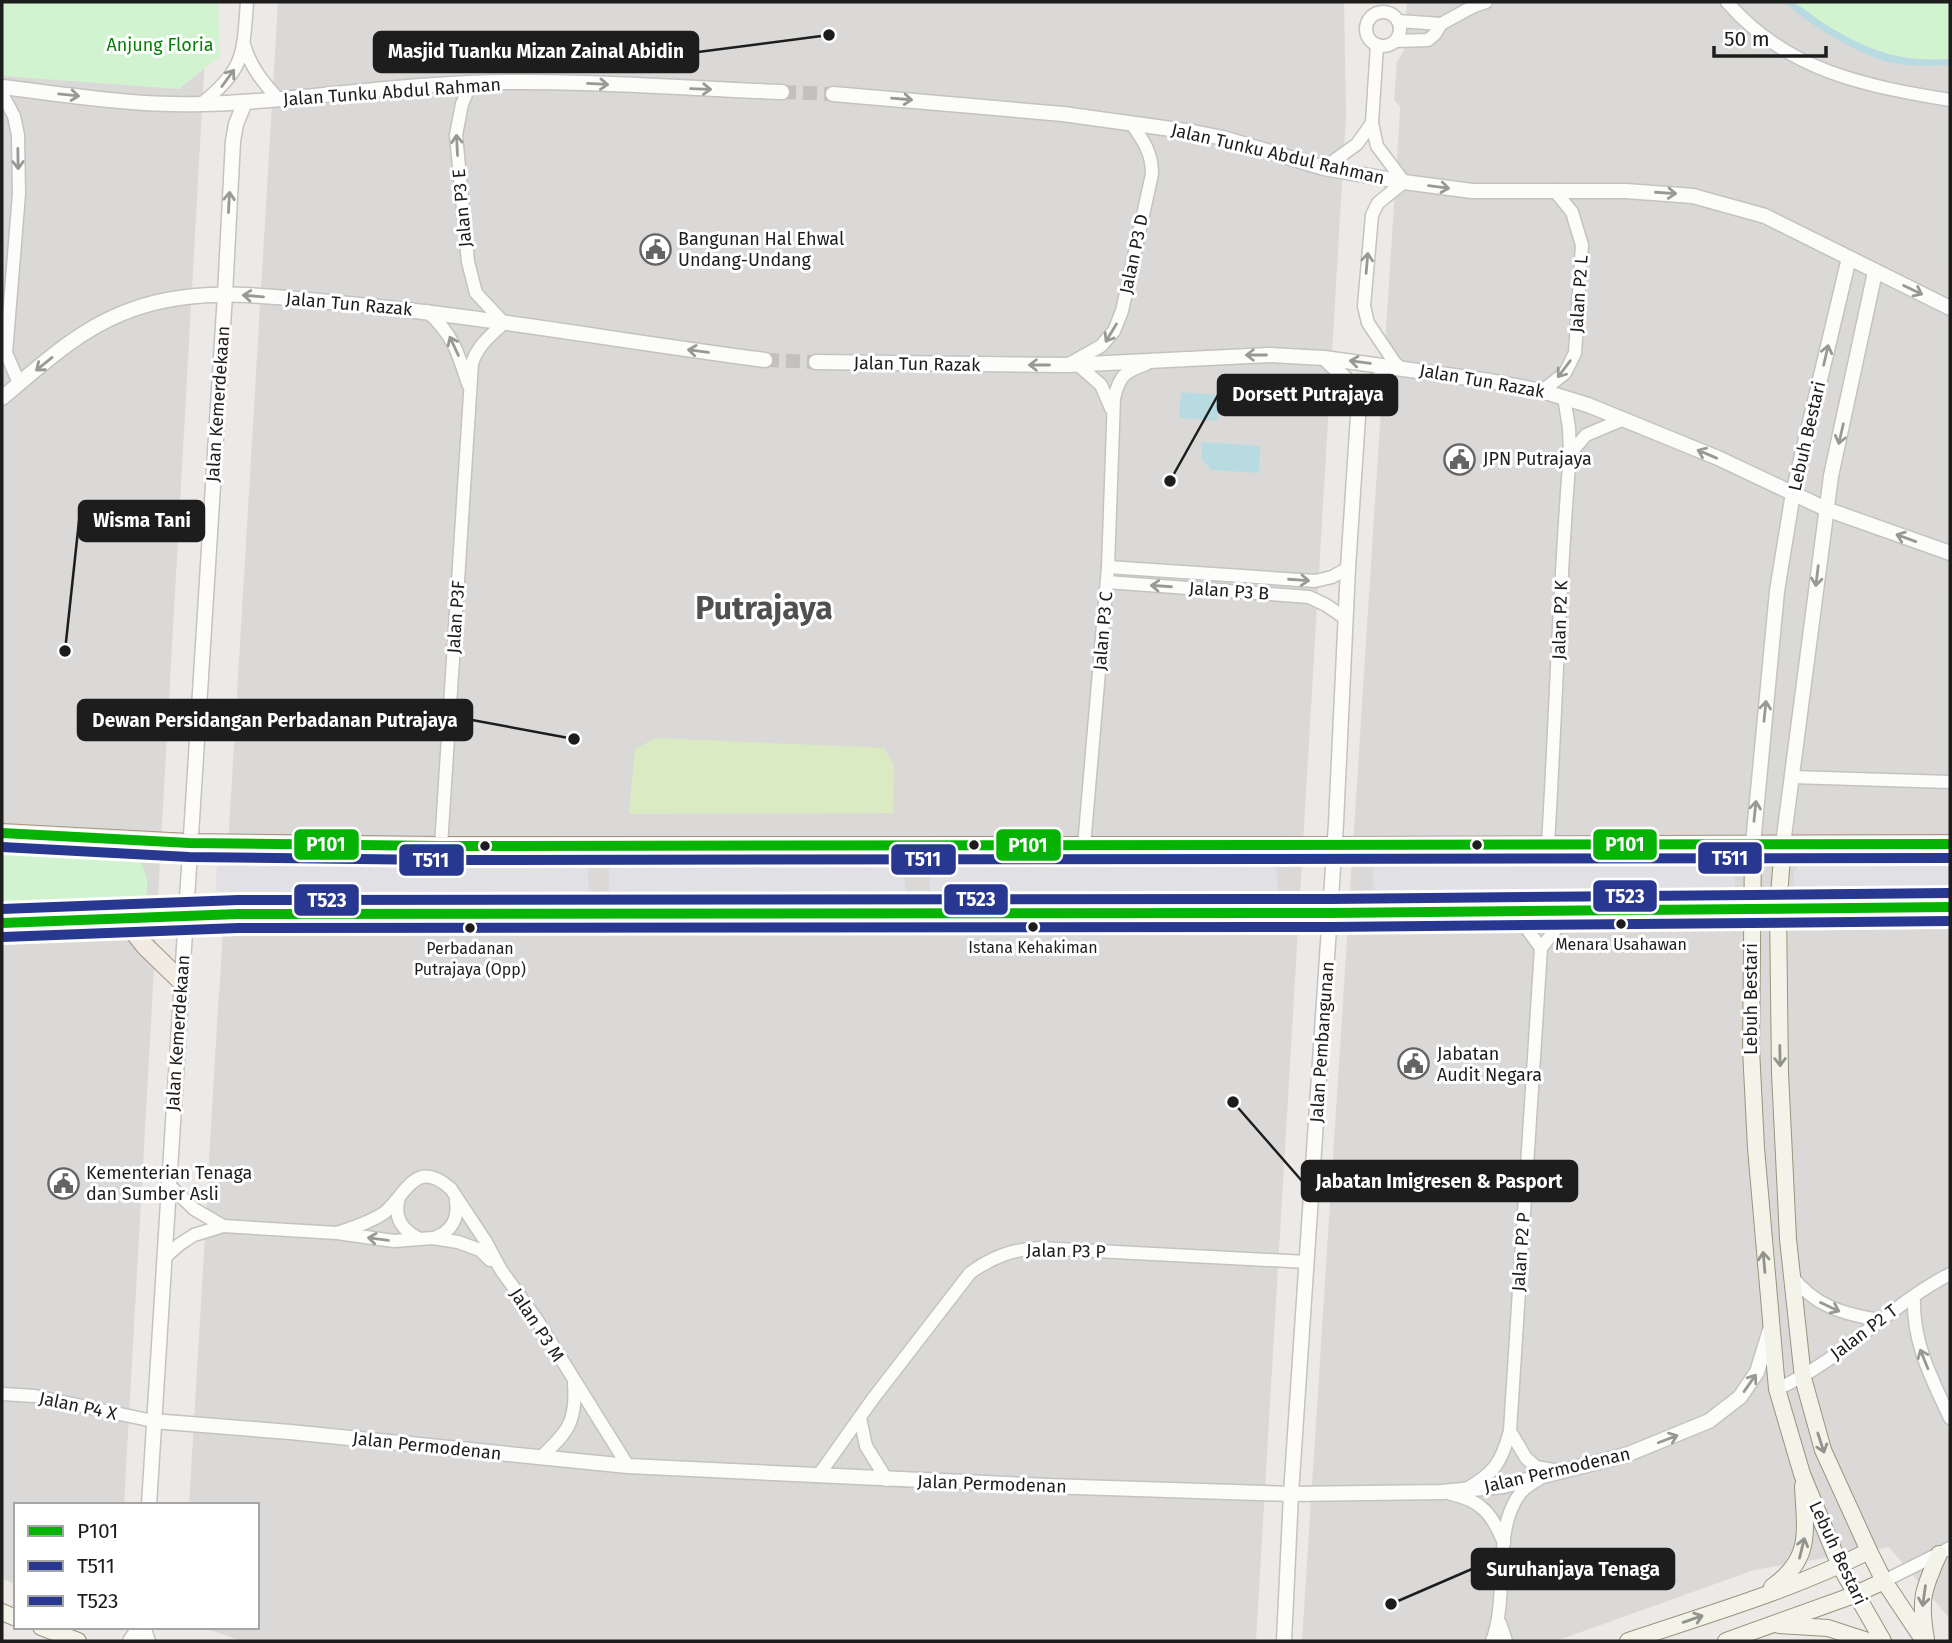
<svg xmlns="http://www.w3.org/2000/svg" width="1952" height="1643" viewBox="0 0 1952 1643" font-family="'Fira Sans',sans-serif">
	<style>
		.residential { fill: #dbd9d7 }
		.grass { fill: #daebc3 }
		.park { fill: #d2f3d0 }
		.parking { fill: #dad9d7 }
		.plaza { fill: #e0e0e5 }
		.water { fill: #b8dbe1 }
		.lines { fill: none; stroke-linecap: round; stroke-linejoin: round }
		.tertiary-tunnel { stroke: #c3c0be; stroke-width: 14; stroke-dasharray: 14 7; stroke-linecap: butt }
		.minor-casing { stroke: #c4c3c2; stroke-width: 15 }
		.tertiary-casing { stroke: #c4c3c2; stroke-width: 17 }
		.secondary-casing { stroke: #96967d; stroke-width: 18 }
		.primary-casing { stroke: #a29582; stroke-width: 20 }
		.minor { stroke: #fcfcfb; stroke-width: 12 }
		.tertiary { stroke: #fcfcfb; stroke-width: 14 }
		.secondary { stroke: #f4f3e9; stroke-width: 16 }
		.primary { stroke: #f1ebe3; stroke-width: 18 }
		.bus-1-casing { stroke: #fff; stroke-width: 16 }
		.bus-2-casing { stroke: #fff; stroke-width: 16 }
		.bus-3-casing { stroke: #fff; stroke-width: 16 }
		.bus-1 { stroke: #06b304; stroke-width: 10 }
		.bus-2 { stroke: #283890; stroke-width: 10 }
		.bus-3 { stroke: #283890; stroke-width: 10 }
		.oneway { stroke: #989897 }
		.oneway2 { stroke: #93938d }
		.bus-dot { fill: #1d1d1d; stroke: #fff; stroke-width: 2.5 }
		.labels { text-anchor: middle; stroke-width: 6; stroke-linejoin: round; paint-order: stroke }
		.bus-label { font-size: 16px; fill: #1d1d1d; stroke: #fff }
		.park-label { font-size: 18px; fill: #068109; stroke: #fff }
		.street-label { font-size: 18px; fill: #1d1d1d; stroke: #fff }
		.poi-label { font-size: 18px; fill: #1d1d1d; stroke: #fff; text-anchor: start }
		.town-label { font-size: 32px; font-weight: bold; fill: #505050; stroke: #fff }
		.leader { fill: none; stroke: #1d1d1d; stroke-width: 2.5 }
		.callout-dot { fill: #1d1d1d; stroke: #fff; stroke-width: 2.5 }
		.callout { fill: #1d1d1d; stroke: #1d1d1d; stroke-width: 2.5 }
		.callout-label { font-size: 19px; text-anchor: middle; font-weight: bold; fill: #fff }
		.line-badge { stroke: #fff; stroke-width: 2.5 }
		.badge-label { font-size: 19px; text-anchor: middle; font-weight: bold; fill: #fff }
	</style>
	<rect width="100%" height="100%" fill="#ece9e6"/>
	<g class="residential">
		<polygon points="2,2 208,2 124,1505 16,1505 16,1584 2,1579"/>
		<polygon points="278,2 1344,2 1346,115 1256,1641 242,1641 201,1627 257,1627 257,1505 189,1505"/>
		<polygon points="1407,2 1950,2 1950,1619 1889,1547 1754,1570 1556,1641 1302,1641"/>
	</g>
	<polygon class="grass" points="656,738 884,748 894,766 893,813 629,814 635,749"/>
	<g class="park">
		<polygon points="2,2 218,2 220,56 179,89 2,76"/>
		<path d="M1794,2H1950V59C1885,64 1844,40 1794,2Z"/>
		<path d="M2,850L134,858C149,866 150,891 143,905L137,908L2,915Z"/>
	</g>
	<g class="parking">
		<polygon points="1526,2 1655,2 1453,153 1419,148 1416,122 1394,100 1397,62 1406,47"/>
		<polygon points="1604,61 1630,96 1668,129 1668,162 1501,157 1502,137"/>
		<polygon points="1930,117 1950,121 1950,264 1907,241"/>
		<polygon points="902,139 1115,164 1097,311 1083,323 891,326"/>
		<polygon points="1644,230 1783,264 1788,295 1762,436 1605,372 1611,248"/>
		<polygon points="1921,325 1950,340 1950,515 1863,487 1885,338"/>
		<polygon points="502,391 615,404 604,505 492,493"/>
		<polygon points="1044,416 1060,427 1077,461 1066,566 1027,560 1014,537 976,536 962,516 957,454 871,445 870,422"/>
		<polygon points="1864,564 1950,592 1950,761 1847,763 1829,744 1845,582"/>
		<polygon points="219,993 494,1002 476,1178 441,1150 417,1145 388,1172 348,1195 207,1194"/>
		<polygon points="220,1245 450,1257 537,1395 517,1420 211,1389"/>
		<polygon points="1035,1270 1267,1288 1256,1472 953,1447 897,1436 880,1416 978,1288"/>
		<polygon points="1011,1516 1249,1526 1243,1641 1006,1641"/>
	</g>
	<g class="plaza">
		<polygon points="1264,858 1273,863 1277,871 1278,892 1272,899 1265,900 933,900 930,895 929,863 933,860"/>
		<polygon points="1717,858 1730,865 1735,877 1735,888 1726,898 1715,901 1382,900 1375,891 1372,878 1375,866 1384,859"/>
		<polygon points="901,860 904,864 906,897 903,901 613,904 609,899 609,865 613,862"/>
		<polygon points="1809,860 1950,860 1950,902 1814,902 1801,896 1794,885 1794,872 1800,864"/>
		<polygon points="225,861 584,861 588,865 589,901 585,904 224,904 216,890 216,869 219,864"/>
	</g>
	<g class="water">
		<path d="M1784,2C1800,2 1812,16 1826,25C1868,50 1900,63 1950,59V65C1929,66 1904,67 1884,61C1848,49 1812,26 1784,2Z"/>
		<polygon points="1181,392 1229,396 1227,415 1218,414 1217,421 1179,418"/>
		<polygon points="1202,442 1260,446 1259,473 1211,470 1201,458"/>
	</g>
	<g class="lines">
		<g class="tertiary-tunnel">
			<polyline points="782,92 833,94"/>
			<polyline points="765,360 816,362"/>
		</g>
		<defs>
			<g id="minor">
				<path d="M1727,2C1787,71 1865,86 1950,100"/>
				<circle cx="1383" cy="29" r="17"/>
				<polyline points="1398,21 1441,24"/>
				<polyline points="1396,41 1428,40 1435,34 1441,24 1474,6 1486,2"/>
				<path d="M244,45C251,68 263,82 279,100"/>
				<polyline points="1377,45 1372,123 1377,146 1404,182 1378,203 1372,215 1364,306 1368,323 1397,366"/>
				<polyline points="2,94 14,116 18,135 19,194 6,353 19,383"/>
				<path d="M201,104C245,69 243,55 247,2"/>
				<polyline points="1324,168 1357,144 1372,123"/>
				<path d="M427,311C453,335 458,352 468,384"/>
				<polyline points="1077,364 1101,385 1111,408"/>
				<path d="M1067,365L1101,346L1114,331L1122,311L1152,174C1152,152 1143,140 1131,123"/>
				<polyline points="1542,391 1565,373 1575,353 1582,245 1572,212 1554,190"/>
				<polyline points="1570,454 1586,435 1624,419"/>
				<polyline points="1108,567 1315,581 1332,577 1348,568"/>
				<polyline points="1107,582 1309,597 1326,605 1345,618"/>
				<polyline points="1792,777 1950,782"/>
				<path d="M1548,844C1556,714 1559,584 1570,454L1569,428L1564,397"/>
				<path d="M441,846L472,363C478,345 491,335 504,323L476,293L468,262L456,135L462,104L471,83"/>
				<path d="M1084,846L1108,567L1114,398C1120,375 1124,372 1146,364"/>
				<polyline points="1541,948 1559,925 1582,912"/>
				<polyline points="169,1185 194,1209 223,1226"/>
				<path d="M399,1198C393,1217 402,1230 418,1238"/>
				<path d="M337,1233C354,1227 369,1223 384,1213C405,1197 415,1156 451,1189L486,1242L501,1270L537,1320L628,1466"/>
				<path d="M434,1238C451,1232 459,1219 456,1201"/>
				<polyline points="164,1258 180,1244 194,1235 223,1226 337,1233 394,1241 433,1238 458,1242 480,1250 490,1260"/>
				<path d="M1791,1275C1814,1306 1843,1314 1879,1320"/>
				<path d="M1914,1296C1912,1342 1931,1377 1950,1418"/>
				<path d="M1777,1389C1841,1361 1888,1306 1950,1274"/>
				<polyline points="2,1394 35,1396 153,1421"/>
				<polyline points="860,1418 866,1446 887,1480"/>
				<polyline points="1510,1431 1526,1458 1536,1467 1559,1471"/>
				<path d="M540,1458C567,1433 577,1422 574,1384"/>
				<path d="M818,1476L872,1400L970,1273C992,1257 1013,1249 1040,1248L1307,1262"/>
				<path d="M1465,1490C1494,1473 1501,1464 1510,1431L1541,948L1525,926L1499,912"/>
				<path d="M1451,1494C1482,1500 1493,1516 1504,1543"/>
				<polyline points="1884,1581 1950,1548"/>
				<polyline points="1500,1623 1506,1641"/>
				<path d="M1492,1641C1509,1598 1492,1532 1519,1495C1523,1488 1533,1483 1540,1478"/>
			</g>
			<g id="tertiary">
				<path d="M2,87C68,95 135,106 202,104C292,102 381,86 470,83C574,79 679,88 782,92"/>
				<polyline points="833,94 1063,114 1193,132 1223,138 1324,168 1404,182 1472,191 1626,191 1693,196 1765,216 1950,308"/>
				<polyline points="1324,358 1345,378 1359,401"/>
				<polyline points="816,362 1067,365 1269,355 1324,358 1490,381 1542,391 1588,405 1718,458 1826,509 1950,553"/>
				<path d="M2,398C39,367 77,331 123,313C194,283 274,297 349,304C488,317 626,342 765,360"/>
				<polyline points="1753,844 1777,591 1793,493 1849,258"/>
				<polyline points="1783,844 1831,476 1875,272"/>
				<polyline points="153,1421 290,1432 628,1466 1047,1486 1291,1494 1442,1492 1503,1486 1626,1455 1709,1421 1740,1397 1757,1372 1770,1330"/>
				<polyline points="149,1505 225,294 233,141 236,124 245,102"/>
				<polyline points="143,1627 148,1641"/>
				<polyline points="130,1641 140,1627"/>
				<polyline points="1284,1641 1291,1494 1336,823 1348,568 1359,401 1373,382 1397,366"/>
			</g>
			<g id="secondary">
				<polyline points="1753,844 1751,1049 1756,1148 1777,1389 1802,1474 1840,1566 1883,1641"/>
				<polyline points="1783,844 1778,909 1780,1073 1788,1239 1803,1378 1823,1450 1869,1551 1884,1581 1924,1641"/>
				<path d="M1772,1587C1813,1558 1805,1531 1803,1486"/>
				<polyline points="2,1612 16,1618"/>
				<polyline points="1779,1625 1828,1628 1868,1641"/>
				<polyline points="41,1627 78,1641"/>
				<path d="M1926,1639C1919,1600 1923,1589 1939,1554"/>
				<path d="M1628,1641C1709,1614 1792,1590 1869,1551"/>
				<polyline points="1726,1641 1854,1595 1884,1581"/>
			</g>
			<g id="primary">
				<polyline points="2,833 189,843 441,846 1334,846 1950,844"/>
				<polyline points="122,917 145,946 180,980"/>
				<polyline points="2,923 238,914 1330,913 1950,907"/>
			</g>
		</defs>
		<use href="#minor" class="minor-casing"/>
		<use href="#tertiary" class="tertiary-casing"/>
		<use href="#secondary" class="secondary-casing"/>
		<use href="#primary" class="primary-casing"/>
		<use href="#minor" class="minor"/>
		<use href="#tertiary" class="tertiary"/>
		<use href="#secondary" class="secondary"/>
		<use href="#primary" class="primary"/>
		<defs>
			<g id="bus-1">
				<polyline points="2,833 189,843 441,846 1950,844"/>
				<polyline points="2,923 238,914 1330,913 1950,907"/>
			</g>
			<g id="bus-2">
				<polyline points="2,847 189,857 441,860 1950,858"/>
				<polyline points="3,937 238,928 1330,927 1950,921"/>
			</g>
			<polyline id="bus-3" points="2,909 238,900 1330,899 1950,893"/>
		</defs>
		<use href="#bus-1" class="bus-1-casing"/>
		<use href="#bus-2" class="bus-2-casing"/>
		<use href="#bus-3" class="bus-3-casing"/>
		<use href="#bus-1" class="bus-1"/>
		<use href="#bus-2" class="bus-2"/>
		<use href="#bus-3" class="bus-3"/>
	</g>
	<defs><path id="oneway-shaft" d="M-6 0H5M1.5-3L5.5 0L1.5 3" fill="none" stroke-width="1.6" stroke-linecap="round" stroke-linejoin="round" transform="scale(1.75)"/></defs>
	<g class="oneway">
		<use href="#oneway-shaft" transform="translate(228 78) rotate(-54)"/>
		<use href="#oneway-shaft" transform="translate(598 84) rotate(3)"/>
		<use href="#oneway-shaft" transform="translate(701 89) rotate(2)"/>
		<use href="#oneway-shaft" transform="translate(69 95) rotate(6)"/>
		<use href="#oneway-shaft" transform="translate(902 99) rotate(5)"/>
		<use href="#oneway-shaft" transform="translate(457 145) rotate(-93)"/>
		<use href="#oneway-shaft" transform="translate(18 159) rotate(89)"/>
		<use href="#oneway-shaft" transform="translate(1439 187) rotate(7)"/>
		<use href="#oneway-shaft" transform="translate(1666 193) rotate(4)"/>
		<use href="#oneway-shaft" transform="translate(229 202) rotate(-87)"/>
		<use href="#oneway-shaft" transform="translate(1367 263) rotate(-85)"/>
		<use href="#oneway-shaft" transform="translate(1913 290) rotate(26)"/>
		<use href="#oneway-shaft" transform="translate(253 296) rotate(-175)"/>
		<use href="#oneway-shaft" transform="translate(1111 333) rotate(121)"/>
		<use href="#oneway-shaft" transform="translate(454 346) rotate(-115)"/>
		<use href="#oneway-shaft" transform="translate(698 351) rotate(-172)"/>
		<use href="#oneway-shaft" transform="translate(1256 355) rotate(180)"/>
		<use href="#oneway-shaft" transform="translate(1826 355) rotate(-77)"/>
		<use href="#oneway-shaft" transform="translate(1360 362) rotate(-173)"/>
		<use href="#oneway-shaft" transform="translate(44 364) rotate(141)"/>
		<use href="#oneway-shaft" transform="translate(1039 365) rotate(-180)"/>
		<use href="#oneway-shaft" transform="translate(1564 369) rotate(127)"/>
		<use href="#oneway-shaft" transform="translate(1841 434) rotate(103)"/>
		<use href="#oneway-shaft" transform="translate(1707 454) rotate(-157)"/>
		<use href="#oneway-shaft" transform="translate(1906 538) rotate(-160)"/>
		<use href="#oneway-shaft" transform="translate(1817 576) rotate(97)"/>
		<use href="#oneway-shaft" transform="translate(1299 580) rotate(4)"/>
		<use href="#oneway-shaft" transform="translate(1161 586) rotate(-176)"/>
		<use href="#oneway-shaft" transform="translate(1765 711) rotate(-84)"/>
		<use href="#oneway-shaft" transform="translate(1755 811) rotate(-84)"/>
		<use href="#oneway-shaft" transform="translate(378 1239) rotate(-172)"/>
		<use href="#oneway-shaft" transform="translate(1830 1307) rotate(25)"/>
		<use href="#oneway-shaft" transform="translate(1924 1359) rotate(-112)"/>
		<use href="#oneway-shaft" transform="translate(1750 1383) rotate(-55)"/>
		<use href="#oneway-shaft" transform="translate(1668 1439) rotate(-21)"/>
	</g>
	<g class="oneway2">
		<use href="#oneway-shaft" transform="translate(1780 1056) rotate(89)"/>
		<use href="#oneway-shaft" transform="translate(1764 1262) rotate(-95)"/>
		<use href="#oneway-shaft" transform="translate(1821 1443) rotate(72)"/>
		<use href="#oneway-shaft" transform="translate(1802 1548) rotate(-76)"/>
		<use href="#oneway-shaft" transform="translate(1924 1596) rotate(98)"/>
		<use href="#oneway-shaft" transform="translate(1693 1619) rotate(-19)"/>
	</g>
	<defs>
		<symbol id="civic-ring" viewBox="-11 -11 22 22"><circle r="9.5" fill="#fff" stroke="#656463" stroke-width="1.5"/><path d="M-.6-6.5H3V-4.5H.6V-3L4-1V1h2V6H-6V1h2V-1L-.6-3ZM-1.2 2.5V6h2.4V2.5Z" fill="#656463"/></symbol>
	</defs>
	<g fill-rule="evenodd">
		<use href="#civic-ring" x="638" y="232" width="35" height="35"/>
		<use href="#civic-ring" x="1442" y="442" width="35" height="35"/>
		<use href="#civic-ring" x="1396" y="1046" width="35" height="35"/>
		<use href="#civic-ring" x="46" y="1166" width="35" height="35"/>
	</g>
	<g class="bus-dot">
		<circle cx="974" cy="845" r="6"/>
		<circle cx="1477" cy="845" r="6"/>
		<circle cx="485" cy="846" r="6"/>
		<circle cx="1621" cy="924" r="6"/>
		<circle cx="1033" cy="927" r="6"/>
		<circle cx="470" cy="928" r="6"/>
	</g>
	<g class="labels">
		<g class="bus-label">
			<text x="1621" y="950">Menara Usahawan</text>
			<text x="1033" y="953">Istana Kehakiman</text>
			<text x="470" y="954">Perbadanan<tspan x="470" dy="21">Putrajaya (Opp)</tspan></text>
		</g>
		<g class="park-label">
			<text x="160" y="51">Anjung Floria</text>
		</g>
		<g class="street-label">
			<text transform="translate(392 92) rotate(-4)" y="6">Jalan Tunku Abdul Rahman</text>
			<text transform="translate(1278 154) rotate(13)" y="6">Jalan Tunku Abdul Rahman</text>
			<text transform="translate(462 208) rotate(-95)" y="6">Jalan P3 E</text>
			<text transform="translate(1134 254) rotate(-78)" y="6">Jalan P3 D</text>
			<text transform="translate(1579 294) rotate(-86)" y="6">Jalan P2 L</text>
			<text transform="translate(349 304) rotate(5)" y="6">Jalan Tun Razak</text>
			<text transform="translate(917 364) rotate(1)" y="6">Jalan Tun Razak</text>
			<text transform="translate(1482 381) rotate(10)" y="6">Jalan Tun Razak</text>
			<text transform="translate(218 404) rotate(-86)" y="6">Jalan Kemerdekaan</text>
			<text transform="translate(1807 436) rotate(-77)" y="6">Lebuh Bestari</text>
			<text transform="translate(1229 591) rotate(4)" y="6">Jalan P3 B</text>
			<text transform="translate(456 617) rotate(-86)" y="6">Jalan P3F</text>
			<text transform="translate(1560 620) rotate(-88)" y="6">Jalan P2 K</text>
			<text transform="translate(1103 631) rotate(-85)" y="6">Jalan P3 C</text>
			<text transform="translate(1751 999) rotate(-90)" y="6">Lebuh Bestari</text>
			<text transform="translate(178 1033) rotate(-86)" y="6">Jalan Kemerdekaan</text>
			<text transform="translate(1322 1042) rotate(-86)" y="6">Jalan Pembangunan</text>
			<text transform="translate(1066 1251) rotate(1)" y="6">Jalan P3 P</text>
			<text transform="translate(1521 1252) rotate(-86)" y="6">Jalan P2 P</text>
			<text transform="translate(537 1325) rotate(57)" y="6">Jalan P3 M</text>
			<text transform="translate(1864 1332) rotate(-37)" y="6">Jalan P2 T</text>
			<text transform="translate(78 1406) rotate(12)" y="6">Jalan P4 X</text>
			<text transform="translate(427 1446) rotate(6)" y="6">Jalan Permodenan</text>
			<text transform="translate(1557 1470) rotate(-13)" y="6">Jalan Permodenan</text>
			<text transform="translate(992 1484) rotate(2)" y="6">Jalan Permodenan</text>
			<text transform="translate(1838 1553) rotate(65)" y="6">Lebuh Bestari</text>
		</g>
		<g class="poi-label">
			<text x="678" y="245">Bangunan Hal Ehwal<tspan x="678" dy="21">Undang-Undang</tspan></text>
			<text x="1483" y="465">JPN Putrajaya</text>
			<text x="1437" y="1060">Jabatan<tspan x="1437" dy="21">Audit Negara</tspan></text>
			<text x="86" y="1179">Kementerian Tenaga<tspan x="86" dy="21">dan Sumber Asli</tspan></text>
		</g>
		<g class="town-label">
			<text x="764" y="619">Putrajaya</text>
		</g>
	</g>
	<path class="leader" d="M829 35L698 52M1170 481L1218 395M65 651L79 521M574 739L472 720M1233 1102L1302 1181M1391 1604L1472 1569"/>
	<g class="callout-dot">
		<circle cx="829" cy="35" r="7"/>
		<circle cx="1170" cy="481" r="7"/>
		<circle cx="65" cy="651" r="7"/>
		<circle cx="574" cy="739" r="7"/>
		<circle cx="1233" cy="1102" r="7"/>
		<circle cx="1391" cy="1604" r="7"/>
	</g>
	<g class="callout">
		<rect x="374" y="32" width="324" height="40" rx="7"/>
		<rect x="1218" y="375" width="179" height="40" rx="7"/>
		<rect x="79" y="501" width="125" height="40" rx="7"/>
		<rect x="78" y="700" width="394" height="40" rx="7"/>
		<rect x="1302" y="1161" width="275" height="40" rx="7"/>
		<rect x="1472" y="1549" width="202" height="40" rx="7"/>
	</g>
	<g class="callout-label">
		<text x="536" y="58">Masjid Tuanku Mizan Zainal Abidin</text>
		<text x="1308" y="401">Dorsett Putrajaya</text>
		<text x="142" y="527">Wisma Tani</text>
		<text x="275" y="727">Dewan Persidangan Perbadanan Putrajaya</text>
		<text x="1439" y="1188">Jabatan Imigresen &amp; Pasport</text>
		<text x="1573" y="1576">Suruhanjaya Tenaga</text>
	</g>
	<g class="line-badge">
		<rect x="1592" y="828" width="66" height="33" rx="7" fill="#06b304"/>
		<rect x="293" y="828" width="67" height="33" rx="7" fill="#06b304"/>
		<rect x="995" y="828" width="67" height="34" rx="7" fill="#06b304"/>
		<rect x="1697" y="841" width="66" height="34" rx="7" fill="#283890"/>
		<rect x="890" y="843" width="67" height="33" rx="7" fill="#283890"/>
		<rect x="398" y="843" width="67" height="34" rx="7" fill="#283890"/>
		<rect x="1592" y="879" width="66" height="34" rx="7" fill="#283890"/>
		<rect x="943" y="883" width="66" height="33" rx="7" fill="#283890"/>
		<rect x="293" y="883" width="67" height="34" rx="7" fill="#283890"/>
	</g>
	<g class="badge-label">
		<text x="1625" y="851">P101</text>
		<text x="326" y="851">P101</text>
		<text x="1028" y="852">P101</text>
		<text x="1730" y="865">T511</text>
		<text x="923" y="866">T511</text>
		<text x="431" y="867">T511</text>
		<text x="1625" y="903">T523</text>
		<text x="976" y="906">T523</text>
		<text x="327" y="907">T523</text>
	</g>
	<rect width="1952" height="1643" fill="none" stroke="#1d1d1d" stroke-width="7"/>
	<rect x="14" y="1503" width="245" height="126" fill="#ffffff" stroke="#a5a5a5" stroke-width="2"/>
	<rect x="28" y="1526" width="35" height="10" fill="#06b304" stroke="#a5a5a5" stroke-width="2"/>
	<text x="77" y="1538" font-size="21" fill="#1d1d1d">P101</text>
	<rect x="28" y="1561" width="35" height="10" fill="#283890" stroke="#a5a5a5" stroke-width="2"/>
	<text x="77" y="1573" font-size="21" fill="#1d1d1d">T511</text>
	<rect x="28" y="1596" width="35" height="10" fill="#283890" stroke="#a5a5a5" stroke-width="2"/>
	<text x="77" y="1608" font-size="21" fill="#1d1d1d">T523</text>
	<path d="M1714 46v10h112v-10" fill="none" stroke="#1d1d1d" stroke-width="3.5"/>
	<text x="1724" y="46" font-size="21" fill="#1d1d1d" stroke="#ffffff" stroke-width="5" paint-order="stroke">50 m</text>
</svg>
